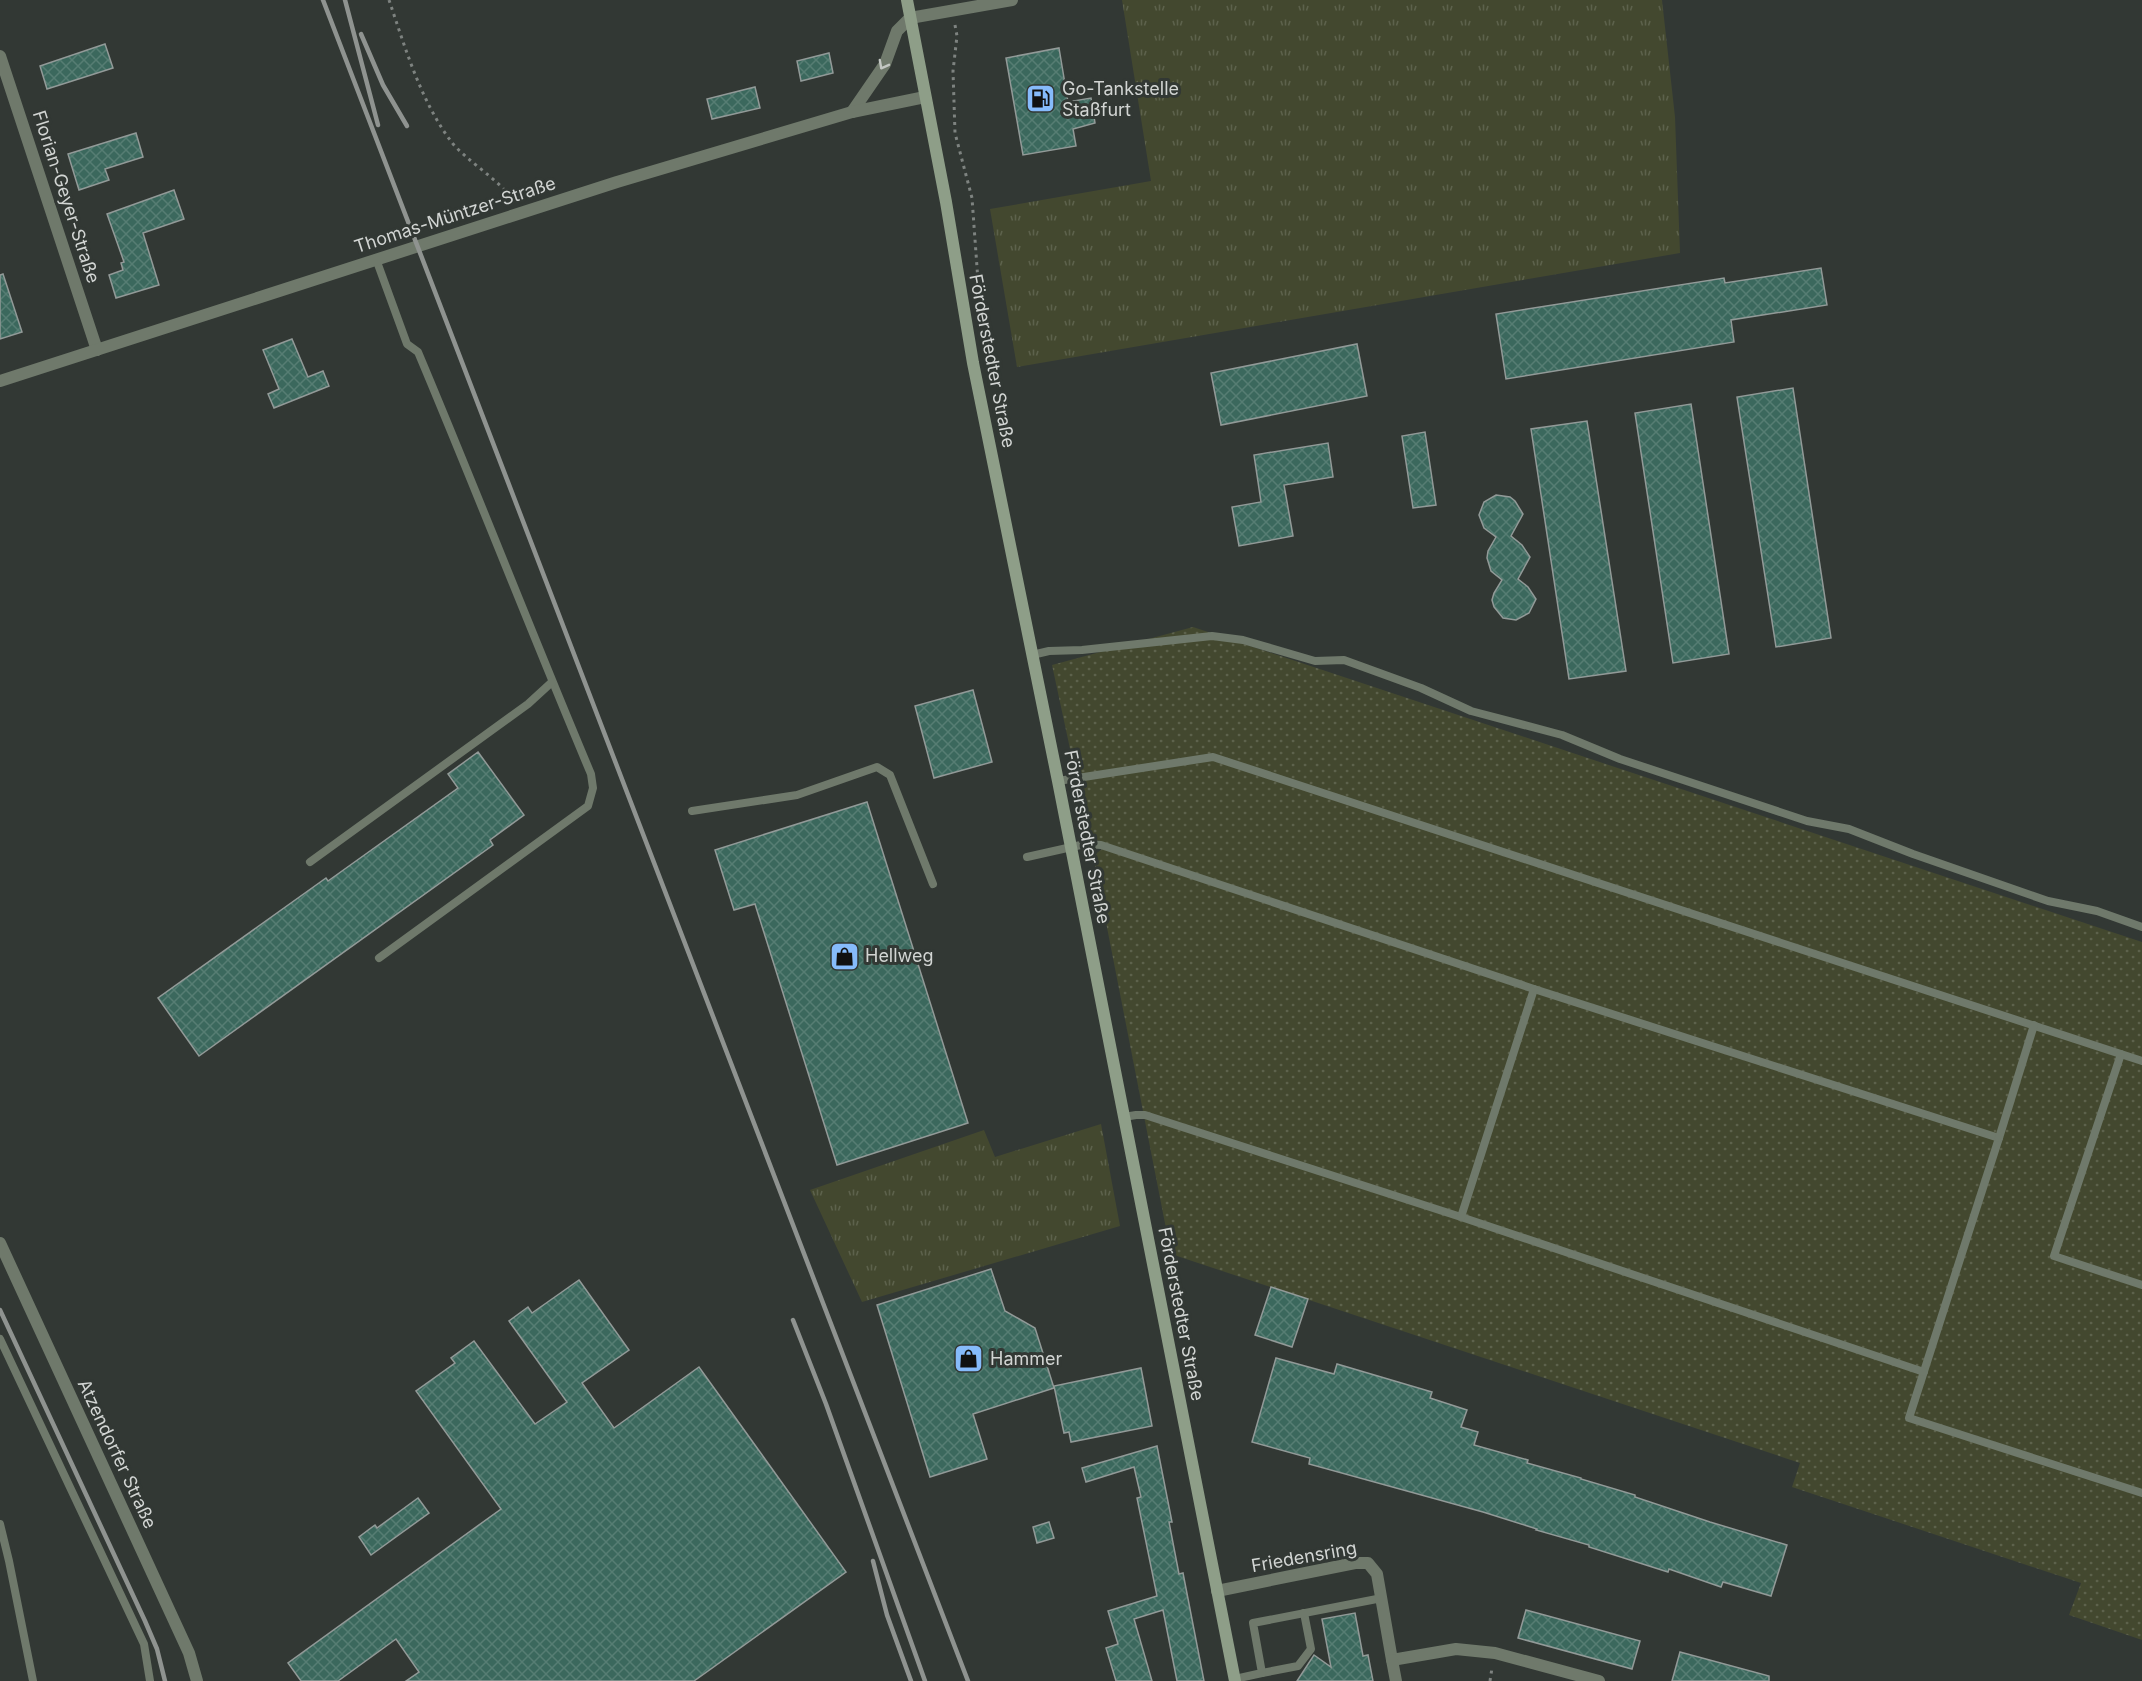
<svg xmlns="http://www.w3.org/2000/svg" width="2142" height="1681" viewBox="0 0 2142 1681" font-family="Inter,sans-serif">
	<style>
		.grass { fill: url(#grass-tufts) }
		.garden { fill: url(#garden-dots) }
		.building { fill: url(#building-cross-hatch); stroke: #929a98; stroke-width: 1.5 }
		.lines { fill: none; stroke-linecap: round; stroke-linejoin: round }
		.path { stroke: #7e8380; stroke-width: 3; stroke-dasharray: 3 4.5; stroke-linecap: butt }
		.service { stroke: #6f796b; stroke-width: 8 }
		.minor { stroke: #6f796b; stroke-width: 12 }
		.secondary { stroke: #8e9e88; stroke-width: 12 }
		.rail { stroke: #8f9390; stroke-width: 4.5 }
		.oneway { stroke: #c3c7c3 }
		.labels { text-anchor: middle; stroke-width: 6; stroke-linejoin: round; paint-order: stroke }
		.poi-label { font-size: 18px; fill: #d2d5d3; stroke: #323834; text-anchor: start }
		.street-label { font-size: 18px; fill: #d2d5d3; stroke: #323834 }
	</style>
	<defs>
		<pattern id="grass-tufts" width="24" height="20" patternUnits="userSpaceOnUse" patternTransform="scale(1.5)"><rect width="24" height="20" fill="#43482f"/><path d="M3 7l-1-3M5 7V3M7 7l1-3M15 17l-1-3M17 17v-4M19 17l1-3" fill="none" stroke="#5d624c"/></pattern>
		<pattern id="garden-dots" width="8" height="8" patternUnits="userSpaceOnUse" patternTransform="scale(1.5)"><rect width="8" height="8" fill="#43482f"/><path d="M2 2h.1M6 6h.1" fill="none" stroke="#5d624c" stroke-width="1.8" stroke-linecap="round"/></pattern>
		<pattern id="building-cross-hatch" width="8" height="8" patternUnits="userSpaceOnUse" patternTransform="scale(1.5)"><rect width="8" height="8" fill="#3b685d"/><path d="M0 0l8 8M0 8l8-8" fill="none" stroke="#567d73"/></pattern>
	</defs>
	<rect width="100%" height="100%" fill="#323834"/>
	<g class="grass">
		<polygon points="1122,0 1662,0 1675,117 1680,253 1017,367 990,209 1151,181"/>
		<polygon points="1101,1124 1120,1226 862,1302 810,1190 984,1130 995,1157"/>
	</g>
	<polygon class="garden" points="1193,627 2142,942 2142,1640 2069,1615 2081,1583 1792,1487 1800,1463 1171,1254 1093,856 1102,849 1100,841 1089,837 1052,665"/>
	<g class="building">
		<polygon points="105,44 113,68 47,89 40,66"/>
		<polygon points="1059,48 1068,102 1091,98 1095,123 1073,129 1076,146 1023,155 1006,58"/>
		<polygon points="829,53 833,73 801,81 797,61"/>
		<polygon points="755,87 760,108 712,119 707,99"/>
		<polygon points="136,133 143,157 105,169 109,180 79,190 68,154"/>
		<polygon points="174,190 184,219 143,233 159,285 116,298 109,275 123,270 121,263 124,262 107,214"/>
		<polygon points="1821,268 1827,305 1731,320 1734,342 1506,379 1496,314 1724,278 1725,283"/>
		<polygon points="3,274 22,332 0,339 0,275"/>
		<polygon points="292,339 308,377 323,371 329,386 274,408 268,394 279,389 263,350"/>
		<polygon points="1357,344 1367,396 1221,425 1211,373"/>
		<polygon points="1793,388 1831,638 1776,647 1737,397"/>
		<polygon points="1691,404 1729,654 1673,663 1635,413"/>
		<polygon points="1587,421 1626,671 1569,679 1531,429"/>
		<polygon points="1425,432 1436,505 1413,508 1402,436"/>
		<polygon points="1328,443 1333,477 1284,485 1293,536 1239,546 1232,507 1261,502 1254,455"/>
		<polygon points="1496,495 1510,497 1515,501 1523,514 1511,536 1522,545 1530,557 1518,579 1528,587 1536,599 1529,613 1516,620 1503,618 1494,607 1492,600 1494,593 1502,580 1491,571 1487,558 1488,551 1496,537 1484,528 1479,515 1484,502"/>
		<polygon points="973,690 992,762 934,778 915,706"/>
		<polygon points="478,752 524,815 490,840 493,845 199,1056 158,998 326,878 328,881 458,788 448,774"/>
		<polygon points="867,802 968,1123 837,1165 755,904 734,910 715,850"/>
		<polygon points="991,1269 1005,1311 1035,1328 1054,1388 973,1414 987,1459 930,1477 877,1305"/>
		<polygon points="579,1280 629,1350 582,1383 614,1428 699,1367 846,1572 694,1681 406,1681 419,1672 396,1639 338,1681 301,1681 288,1663 501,1509 416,1391 455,1363 451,1358 474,1341 535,1424 567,1402 509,1321 528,1307 532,1313"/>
		<polygon points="1271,1287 1308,1299 1292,1347 1255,1335"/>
		<polygon points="1276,1358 1334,1374 1337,1364 1432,1392 1430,1398 1467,1410 1461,1427 1478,1432 1474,1445 1528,1460 1527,1463 1581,1478 1581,1479 1635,1495 1635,1497 1710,1522 1787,1545 1771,1596 1723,1582 1721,1587 1669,1569 1668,1572 1589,1547 1589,1545 1536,1530 1537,1529 1483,1512 1309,1464 1310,1458 1252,1442"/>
		<polygon points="1141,1368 1152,1426 1071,1442 1069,1432 1064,1433 1054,1386"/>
		<polygon points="1157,1446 1172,1522 1169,1522 1179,1574 1183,1573 1204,1681 1177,1681 1163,1610 1134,1619 1152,1681 1116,1681 1106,1648 1118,1644 1108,1611 1157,1596 1137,1498 1141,1497 1134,1467 1086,1482 1082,1468"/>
		<polygon points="418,1498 429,1513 371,1555 359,1537 375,1525 377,1528"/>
		<polygon points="1049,1522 1054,1538 1037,1543 1033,1527"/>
		<polygon points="1526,1610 1640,1641 1632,1669 1518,1638"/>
		<polygon points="1355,1613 1363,1656 1368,1655 1373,1681 1297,1681 1314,1655 1331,1667 1322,1619"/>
		<polygon points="1680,1652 1769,1676 1769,1681 1672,1681"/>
	</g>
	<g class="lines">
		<g class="path">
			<path d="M389,0C405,47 420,99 450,140C463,159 506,184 512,201"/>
			<polyline points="955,25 957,36 953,71 955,133 972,198 979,295"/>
			<polyline points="1490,1681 1492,1668"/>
		</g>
		<g class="service">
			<path d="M376,259L407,344L418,352C477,492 532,634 591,774L593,788L588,806L379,958"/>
			<polyline points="1032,655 1049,651 1082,650 1212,636 1243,640 1315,661 1344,660 1421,688 1471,711 1562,735 1620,759 1807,821 1849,829 1913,854 2048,901 2097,911 2142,927"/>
			<polyline points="1058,781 1213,757 2142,1061"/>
			<polyline points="692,811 797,795 877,767 890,775 933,884"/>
			<polyline points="1027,857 1085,844 1101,845 1534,989 1999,1138 1909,1418 2142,1493"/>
			<polyline points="310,862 528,704 552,682"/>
			<polyline points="2121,1054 2054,1256 2142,1285"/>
			<polyline points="1124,1117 1136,1115 1145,1115 1461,1217 1924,1372"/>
			<polyline points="1999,1138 2034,1025"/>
			<polyline points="1461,1217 1534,989"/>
			<polyline points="0,1339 144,1644 150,1681"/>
			<polyline points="0,1524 9,1561 33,1681"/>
			<polyline points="1262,1673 1298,1666 1311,1649 1304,1613"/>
			<polyline points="1235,1679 1262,1673 1253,1623 1382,1598"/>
		</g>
		<g class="minor">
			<polyline points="0,56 97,350"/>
			<polyline points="852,112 885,64 897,31 910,18 1012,0"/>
			<polyline points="0,381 617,182 852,112 925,97"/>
			<polyline points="0,1243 189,1653 197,1681"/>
			<polyline points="1217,1591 1355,1563 1368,1563 1377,1574 1392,1660 1456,1649 1495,1653 1599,1681"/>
			<polyline points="1392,1660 1396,1681"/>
		</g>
		<polyline class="secondary" points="907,0 946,202 973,363 1058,781 1235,1681"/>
		<g class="rail">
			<polyline points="323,0 968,1681"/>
			<polyline points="345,0 378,125"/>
			<polyline points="361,34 383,85 407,126"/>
			<polyline points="0,1310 145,1621 157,1649 165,1681"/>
			<polyline points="793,1320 826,1404 925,1681"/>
			<polyline points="873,1561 887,1615 911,1681"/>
		</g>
	</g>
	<defs><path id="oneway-chevron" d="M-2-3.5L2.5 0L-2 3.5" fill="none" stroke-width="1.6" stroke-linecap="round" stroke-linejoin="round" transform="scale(1.5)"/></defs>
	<use class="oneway" href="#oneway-chevron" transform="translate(883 65) rotate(118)"/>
	<defs>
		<symbol id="fuel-square" viewBox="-11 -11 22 22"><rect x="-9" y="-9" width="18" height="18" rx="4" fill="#86bbfb" stroke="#323834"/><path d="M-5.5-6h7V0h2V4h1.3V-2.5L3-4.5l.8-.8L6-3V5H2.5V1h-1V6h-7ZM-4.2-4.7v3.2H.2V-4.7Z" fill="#111"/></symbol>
		<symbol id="shop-square" viewBox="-11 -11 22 22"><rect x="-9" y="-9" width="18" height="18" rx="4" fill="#86bbfb" stroke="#323834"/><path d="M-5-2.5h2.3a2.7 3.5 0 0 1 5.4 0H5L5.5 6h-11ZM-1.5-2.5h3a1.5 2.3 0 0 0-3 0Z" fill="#111"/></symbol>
	</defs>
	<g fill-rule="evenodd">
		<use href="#fuel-square" x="1024" y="82" width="33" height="33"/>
		<use href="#shop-square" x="828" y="940" width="33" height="33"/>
		<use href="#shop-square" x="952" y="1342" width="33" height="33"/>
	</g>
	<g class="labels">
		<g class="poi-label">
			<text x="1062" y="95">Go-Tankstelle<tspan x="1062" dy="21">Staßfurt</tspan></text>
			<text x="865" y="962">Hellweg</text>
			<text x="990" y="1365">Hammer</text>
		</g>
		<g class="street-label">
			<text transform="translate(66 197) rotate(72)" y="6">Florian-Geyer-Straße</text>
			<text transform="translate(455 215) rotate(-18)" y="6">Thomas-Müntzer-Straße</text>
			<text transform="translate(992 361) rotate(79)" y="6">Förderstedter Straße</text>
			<text transform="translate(1087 837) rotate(79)" y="6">Förderstedter Straße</text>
			<text transform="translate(1181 1314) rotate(79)" y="6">Förderstedter Straße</text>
			<text transform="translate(117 1454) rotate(65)" y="6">Atzendorfer Straße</text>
			<text transform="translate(1304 1557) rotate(-10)" y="6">Friedensring</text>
		</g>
	</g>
</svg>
